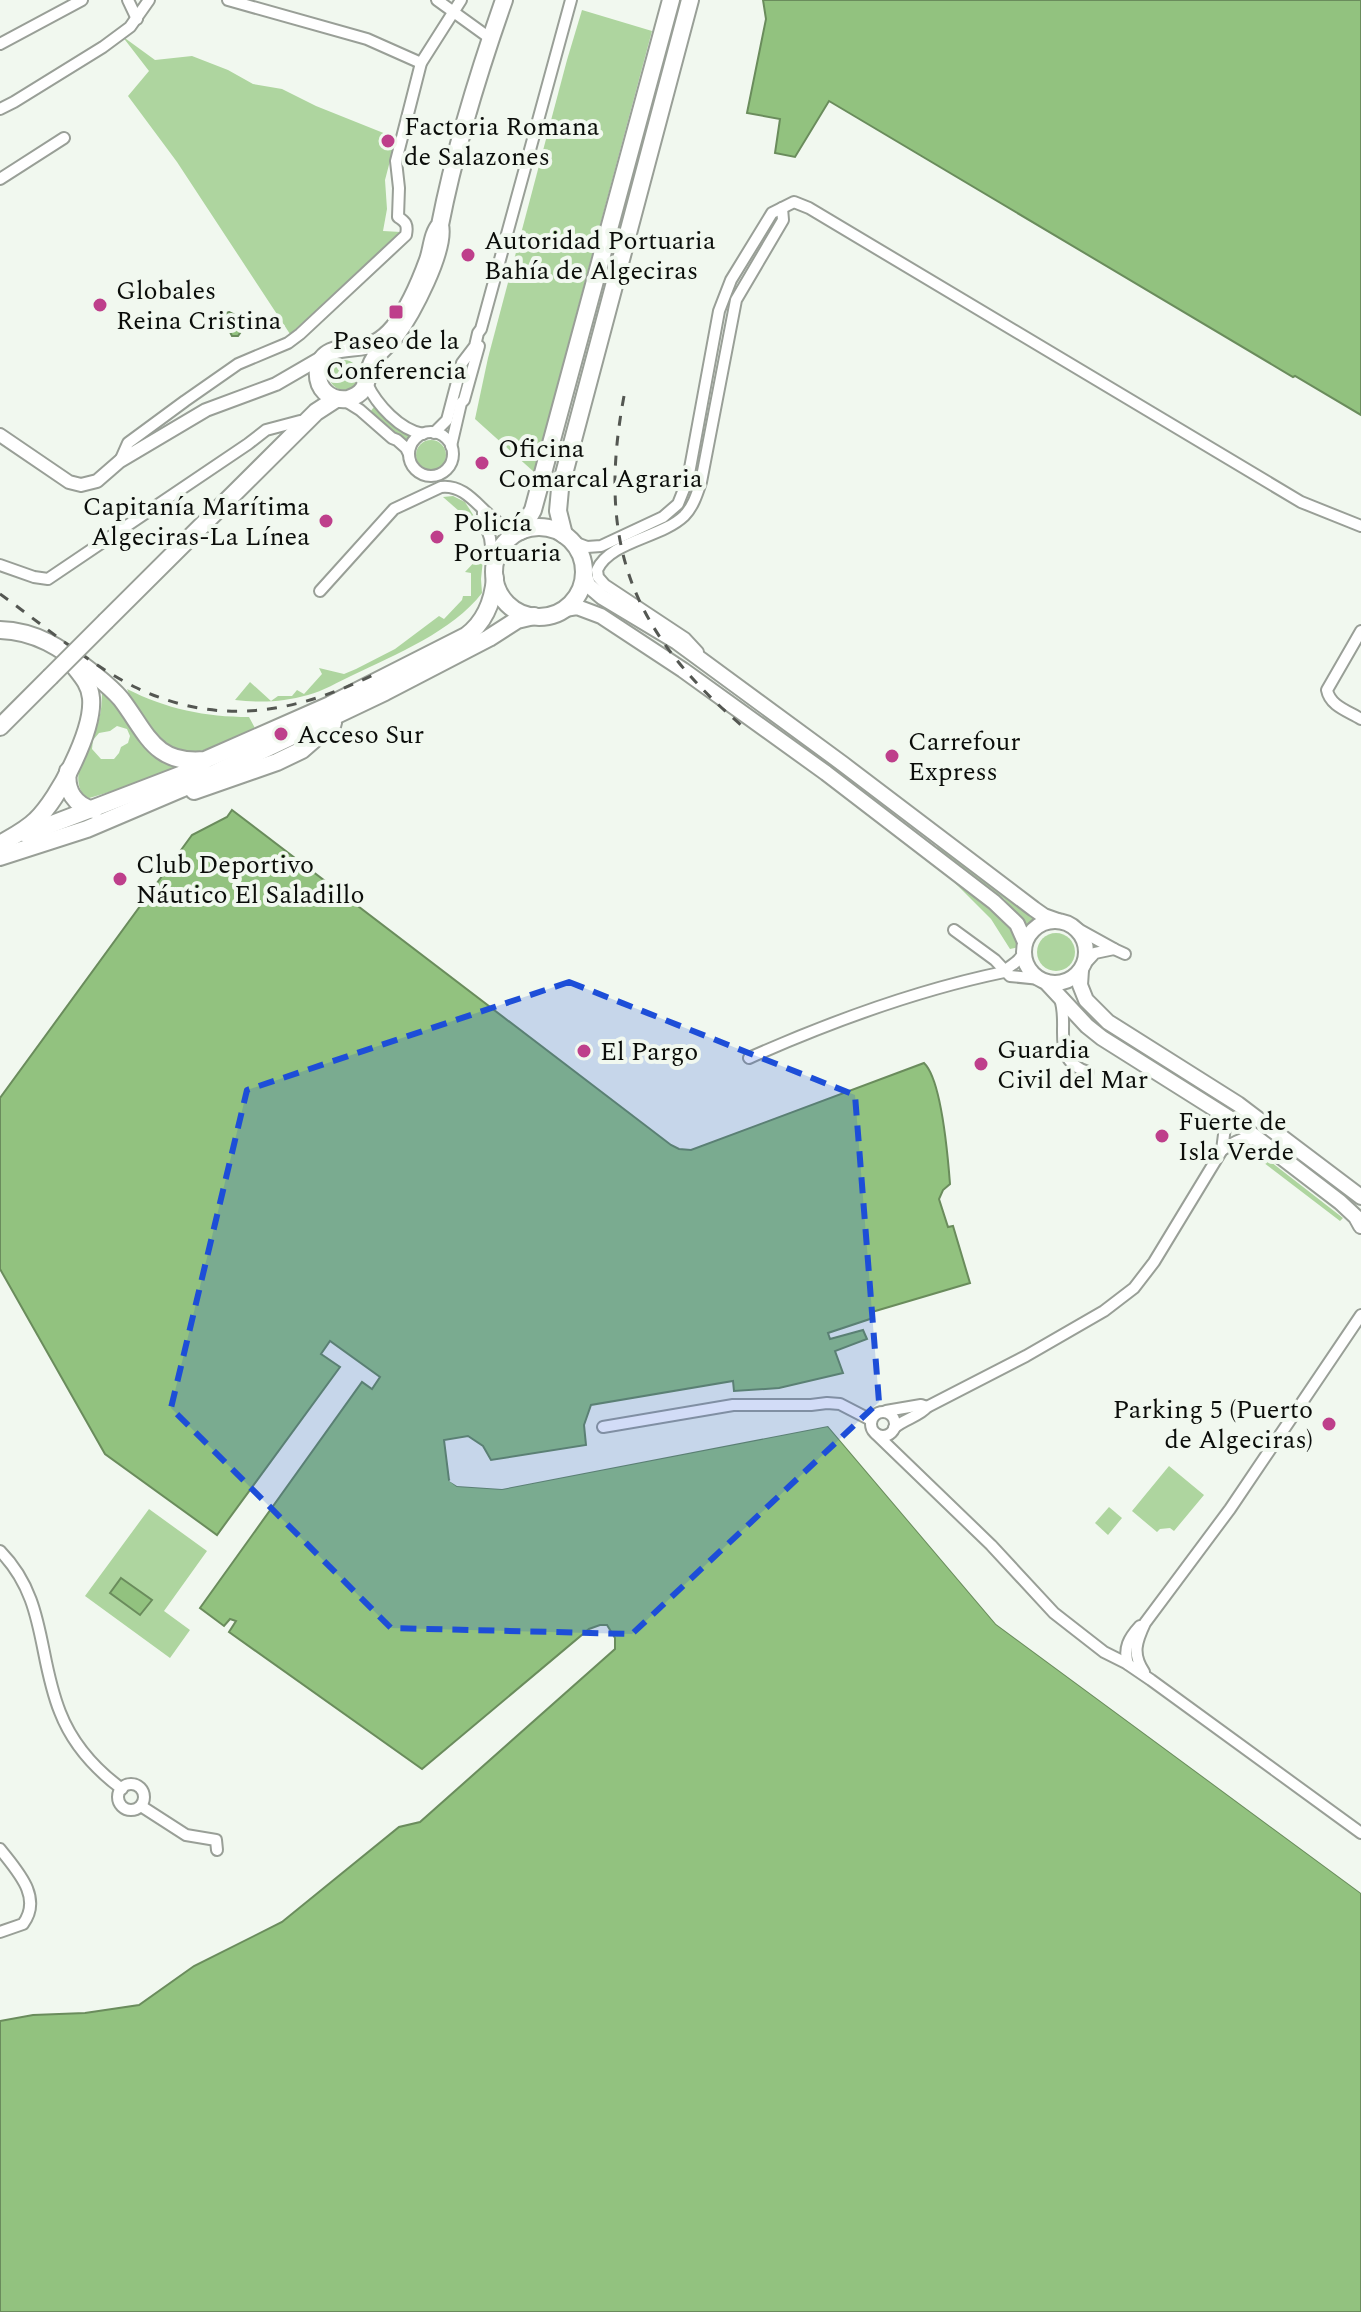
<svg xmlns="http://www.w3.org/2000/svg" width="1361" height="2312" viewBox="0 0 1361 2312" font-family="Spectral,serif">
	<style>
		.green { fill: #aed59f; fill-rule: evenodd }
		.water { fill: #92c27f; stroke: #6a8c5c; stroke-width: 2 }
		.pier { fill: #f1f8ef }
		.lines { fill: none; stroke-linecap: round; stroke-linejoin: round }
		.minor-casing { stroke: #999f97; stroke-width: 14 }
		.tertiary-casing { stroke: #999f97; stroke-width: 16 }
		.secondary-casing { stroke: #999f97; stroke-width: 18 }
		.primary-casing { stroke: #999f97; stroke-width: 20 }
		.trunk-casing { stroke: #999f97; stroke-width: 20 }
		.minor { stroke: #fff; stroke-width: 10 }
		.tertiary { stroke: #fff; stroke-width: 12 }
		.secondary { stroke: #fff; stroke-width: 14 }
		.primary { stroke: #fff; stroke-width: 16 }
		.trunk { stroke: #fff; stroke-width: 16 }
		.rail { stroke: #545752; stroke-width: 3; stroke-dasharray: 10 10; stroke-linecap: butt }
		.trunk-bridge-casing { stroke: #999f97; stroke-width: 20; stroke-linecap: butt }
		.trunk-bridge { stroke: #fff; stroke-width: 16 }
		.marked { fill: #1d4ed8; fill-opacity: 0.2; stroke: #1d4ed8; stroke-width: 6; stroke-dasharray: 16 10; stroke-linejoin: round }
		.poi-dot { fill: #be3f8b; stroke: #f1f8ef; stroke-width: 3 }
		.labels { text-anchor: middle; stroke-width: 8; stroke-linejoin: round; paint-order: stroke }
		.poi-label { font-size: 26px; fill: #0b0d0a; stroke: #f1f8ef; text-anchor: start }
	</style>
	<rect width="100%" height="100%" fill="#f1f8ef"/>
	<g class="green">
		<polygon points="582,10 652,31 534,472 475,419 488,358 567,60"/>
		<polygon points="122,36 155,60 192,56 228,70 253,84 282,89 316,106 396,138 385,180 387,209 383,231 401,232 382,252 290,334 177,162 128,96 149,71"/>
		<circle cx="344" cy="375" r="15"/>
		<polygon points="374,407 412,437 407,445 370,412"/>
		<circle cx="431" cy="455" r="15"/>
		<polygon points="453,496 465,502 477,521 475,525 443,497"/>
		<path d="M480,548L484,550L481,579L482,593C453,631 395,655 353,675C338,682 323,691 308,695C283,702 261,703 235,700L250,682L271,701L278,696H292L297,690L304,694L322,674L319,668L344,674L356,669L395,649L439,616L444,619L462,600L463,596H471V573L465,572L479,557L475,553Z"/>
		<path d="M127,689C166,709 206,717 249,717L256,730L240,737L238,736C225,742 206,752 191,752C161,751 136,712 127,689Z"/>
		<path d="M102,692C130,718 139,757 179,768L176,772L86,799C66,774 90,749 98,723C101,713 102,703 102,692ZM117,726L127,729L130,736L128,743L121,747L119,753L114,759H101L92,749L93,740L99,733L110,731Z"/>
		<polygon points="939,846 1038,920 1029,927 1004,899 937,848"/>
		<polygon points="948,876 1008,924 1014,932 1019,947 1010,949 991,919"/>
		<circle cx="1056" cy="952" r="19"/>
		<polygon points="1244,1148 1257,1151 1343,1218 1340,1221 1251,1153 1245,1152 1238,1158"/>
		<polygon points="1169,1466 1204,1495 1174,1531 1170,1528 1160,1529 1157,1532 1132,1511"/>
		<polygon points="1109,1507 1122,1518 1108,1535 1095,1523"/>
		<polygon points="149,1509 207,1551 164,1611 190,1630 170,1658 85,1596"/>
	</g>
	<g class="water">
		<polygon points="763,0 1361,0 1361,415 1295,376 1293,377 829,101 795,157 775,153 780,119 747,113 766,19"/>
		<path d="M229,312C240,316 246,327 238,336H232L227,326L218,321L220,315Z"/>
		<path d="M232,810L671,1145L679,1149L691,1150L924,1063C942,1080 948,1158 950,1184L943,1190L939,1199L948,1227L953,1226L970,1283L872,1312L873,1318L828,1333L830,1339L863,1330L867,1339L835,1351L843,1373L779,1388L734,1391L733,1381L591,1405L584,1425L586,1445L491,1460L483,1446L468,1436L444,1440L449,1480L457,1486L502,1489L828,1426L996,1624L1361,1893V2312H0V2021L33,2015L85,2013L139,2005L194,1966L282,1922L399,1827L420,1822L615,1649V1638L607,1625H600L589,1629L422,1769L229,1632L236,1621L230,1619L224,1626L200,1608L362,1382L372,1389L380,1377L330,1341L321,1354L340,1367L217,1535L105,1454L0,1269V1098L192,835L227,817Z"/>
		<polygon points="121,1578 152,1600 140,1615 110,1593"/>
	</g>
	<polygon class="pier" points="829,1423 999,1621 1361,1888 1361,1893 996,1624 828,1426 502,1489 457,1486 449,1481 453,1478 459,1482 502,1485"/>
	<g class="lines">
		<defs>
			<g id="minor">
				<polyline points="128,0 137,19"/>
				<polyline points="228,0 367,39 421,63"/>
				<polyline points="437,0 491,39"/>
				<polyline points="0,44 82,0"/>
				<polyline points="0,109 14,102 103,47 130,27 149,0"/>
				<polyline points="0,179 64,138"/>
				<path d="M367,384C377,405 400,430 423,434"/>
				<polyline points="344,400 360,410 392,438 397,440 406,448 409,454"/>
				<circle cx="431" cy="454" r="22"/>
				<polyline points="434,433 447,420 462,363 475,346 478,333 481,329 571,0"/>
				<polyline points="451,446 461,403 464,400 479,346"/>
				<path d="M120,461L128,443L185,401L238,364L288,343L300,334L406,235C408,225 406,222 398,217L399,188L396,161L421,63L461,0"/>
				<polyline points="483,512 483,518 490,538 494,570"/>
				<polyline points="571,541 587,547 601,546 663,517 678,504 688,479 719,311 731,280 772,213 794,202 809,208 1301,502 1361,526"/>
				<polyline points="0,565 34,577 48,579 248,444 266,430 300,421"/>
				<path d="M320,591L394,509L441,487C473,483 486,526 519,532"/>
				<path d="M1361,631L1327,690C1330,706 1348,711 1361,719"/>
				<path d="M698,652L685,638L605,585L598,577L597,570C610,541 661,538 684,516C693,507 697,494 701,482L736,300L783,220L782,208"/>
				<polyline points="1076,928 1114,949 1095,953 1084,965"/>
				<polyline points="954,930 995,960 1010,976 1040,979"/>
				<polyline points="1114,949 1125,954"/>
				<path d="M1060,999C1070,1027 1049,1059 1088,1072"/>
				<path d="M749,1058C830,1022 917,990 1004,972C1011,963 1018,965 1024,952"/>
				<path d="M1222,1150C1235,1143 1239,1136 1256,1140"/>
				<polyline points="886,1411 921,1405 927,1407"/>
				<circle cx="883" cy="1424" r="12"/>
				<polyline points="603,1427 733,1405 811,1405 827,1403 840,1404 871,1420"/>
				<path d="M894,1428C904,1419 920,1416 927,1407L1026,1356L1104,1311L1134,1288L1154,1262L1222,1150L1225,1127L1218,1113"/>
				<polyline points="876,1434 991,1545 1054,1613 1104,1652 1126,1663 1151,1680 1361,1833"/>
				<path d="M0,1551C47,1599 37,1655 60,1712C72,1743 95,1769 122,1789"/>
				<path d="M1128,1664C1123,1648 1129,1638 1140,1626"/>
				<path d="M1144,1672C1132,1654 1136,1642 1145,1623L1230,1509L1361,1315"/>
				<circle cx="131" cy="1797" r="13"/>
				<polyline points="141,1806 186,1835 216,1840 217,1850"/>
				<path d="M0,1849C17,1871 43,1897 23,1924L0,1932"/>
			</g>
			<polyline id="tertiary" points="0,435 69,482 81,485 97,481 120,461 206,410 276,384 326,355"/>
			<g id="secondary">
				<polyline points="584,573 588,585 602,597 677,642 843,764 1034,909 1044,916 1058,921"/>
				<polyline points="565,609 577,607 601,616 683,670 826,773 994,902 1017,924 1025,942"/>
				<circle cx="1055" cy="952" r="31"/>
				<polyline points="1081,970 1080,985 1086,1000 1108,1022 1238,1104 1361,1197"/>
				<polyline points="1046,982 1087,1026 1102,1038 1237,1123 1340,1202 1356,1217 1361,1226"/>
			</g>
			<g id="primary">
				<circle cx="539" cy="572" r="45"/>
				<polyline points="521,531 533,510 671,0"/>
				<polyline points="564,535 558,511 560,489 690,0"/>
			</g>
			<g id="trunk">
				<path d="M440,225C432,234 432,249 428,260C420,282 409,308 394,327C389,333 383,339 375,343C356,352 323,341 318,369C317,378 319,386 325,392C332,399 340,400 348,399C373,391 363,376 374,359C380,351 389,344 396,335C411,315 446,250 440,225C455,148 478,74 504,0"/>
				<polyline points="106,621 316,412 336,399"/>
				<path d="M0,630C36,631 61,648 89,670C100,679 112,688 121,699C147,733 154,765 205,760L330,705L466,636C485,622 493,601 495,578"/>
				<polyline points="0,727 50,677"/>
				<path d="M68,771C65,790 75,806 94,810"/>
				<polyline points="194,791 277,762 302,750 333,723"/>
				<polyline points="26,834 180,775 198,767 204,761"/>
				<path d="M0,844C12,837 26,830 36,820C59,798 94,730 91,698C90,685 82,676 74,666"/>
				<polyline points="0,857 87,829 181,789 385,692 489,638 517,620 534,616"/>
			</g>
		</defs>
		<use href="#minor" class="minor-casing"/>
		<use href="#tertiary" class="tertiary-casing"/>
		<use href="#secondary" class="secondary-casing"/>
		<use href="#primary" class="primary-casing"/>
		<use href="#trunk" class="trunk-casing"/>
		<use href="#minor" class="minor"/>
		<use href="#tertiary" class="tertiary"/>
		<use href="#secondary" class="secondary"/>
		<use href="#primary" class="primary"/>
		<use href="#trunk" class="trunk"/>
		<g class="rail">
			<path d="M624,396C596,545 632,634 747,730"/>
			<path d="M0,594C42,624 91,666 137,688C219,727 295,713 373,675"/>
		</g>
		<defs>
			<polyline id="trunk-bridge" points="50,677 106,621"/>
		</defs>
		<use href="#trunk-bridge" class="trunk-bridge-casing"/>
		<use href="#trunk-bridge" class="trunk-bridge"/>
	</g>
	<path class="marked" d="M569,982L855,1095L879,1402L632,1634L391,1628L171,1408L247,1090Z"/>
	<g class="poi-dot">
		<circle cx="388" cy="141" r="8"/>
		<circle cx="468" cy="255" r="8"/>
		<circle cx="100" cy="305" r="8"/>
		<rect x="388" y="304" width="16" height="16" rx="4"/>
		<circle cx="482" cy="463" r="8"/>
		<circle cx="326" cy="521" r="8"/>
		<circle cx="437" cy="537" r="8"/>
		<circle cx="281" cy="734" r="8"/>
		<circle cx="892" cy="756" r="8"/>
		<circle cx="120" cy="879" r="8"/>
		<circle cx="584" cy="1051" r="8"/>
		<circle cx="981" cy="1064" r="8"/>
		<circle cx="1162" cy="1136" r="8"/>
		<circle cx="1329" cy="1424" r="8"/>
	</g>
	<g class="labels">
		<g class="poi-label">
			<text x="404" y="135">Factoria Romana<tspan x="404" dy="30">de Salazones</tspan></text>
			<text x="484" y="249">Autoridad Portuaria<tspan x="484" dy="30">Bahía de Algeciras</tspan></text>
			<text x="116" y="299">Globales<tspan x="116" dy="30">Reina Cristina</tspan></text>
			<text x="396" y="349" text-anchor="middle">Paseo de la<tspan x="396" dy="30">Conferencia</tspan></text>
			<text x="498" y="457">Oficina<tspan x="498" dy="30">Comarcal Agraria</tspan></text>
			<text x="310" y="515" text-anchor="end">Capitanía Marítima<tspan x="310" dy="30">Algeciras-La Línea</tspan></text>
			<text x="453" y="531">Policía<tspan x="453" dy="30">Portuaria</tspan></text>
			<text x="297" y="743">Acceso Sur</text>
			<text x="908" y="750">Carrefour<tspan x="908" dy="30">Express</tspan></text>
			<text x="136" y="873">Club Deportivo<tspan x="136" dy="30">Náutico El Saladillo</tspan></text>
			<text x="997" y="1058">Guardia<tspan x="997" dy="30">Civil del Mar</tspan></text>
			<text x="600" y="1060">El Pargo</text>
			<text x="1178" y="1130">Fuerte de<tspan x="1178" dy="30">Isla Verde</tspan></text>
			<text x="1313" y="1418" text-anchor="end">Parking 5 (Puerto<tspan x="1313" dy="30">de Algeciras)</tspan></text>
		</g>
	</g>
</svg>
